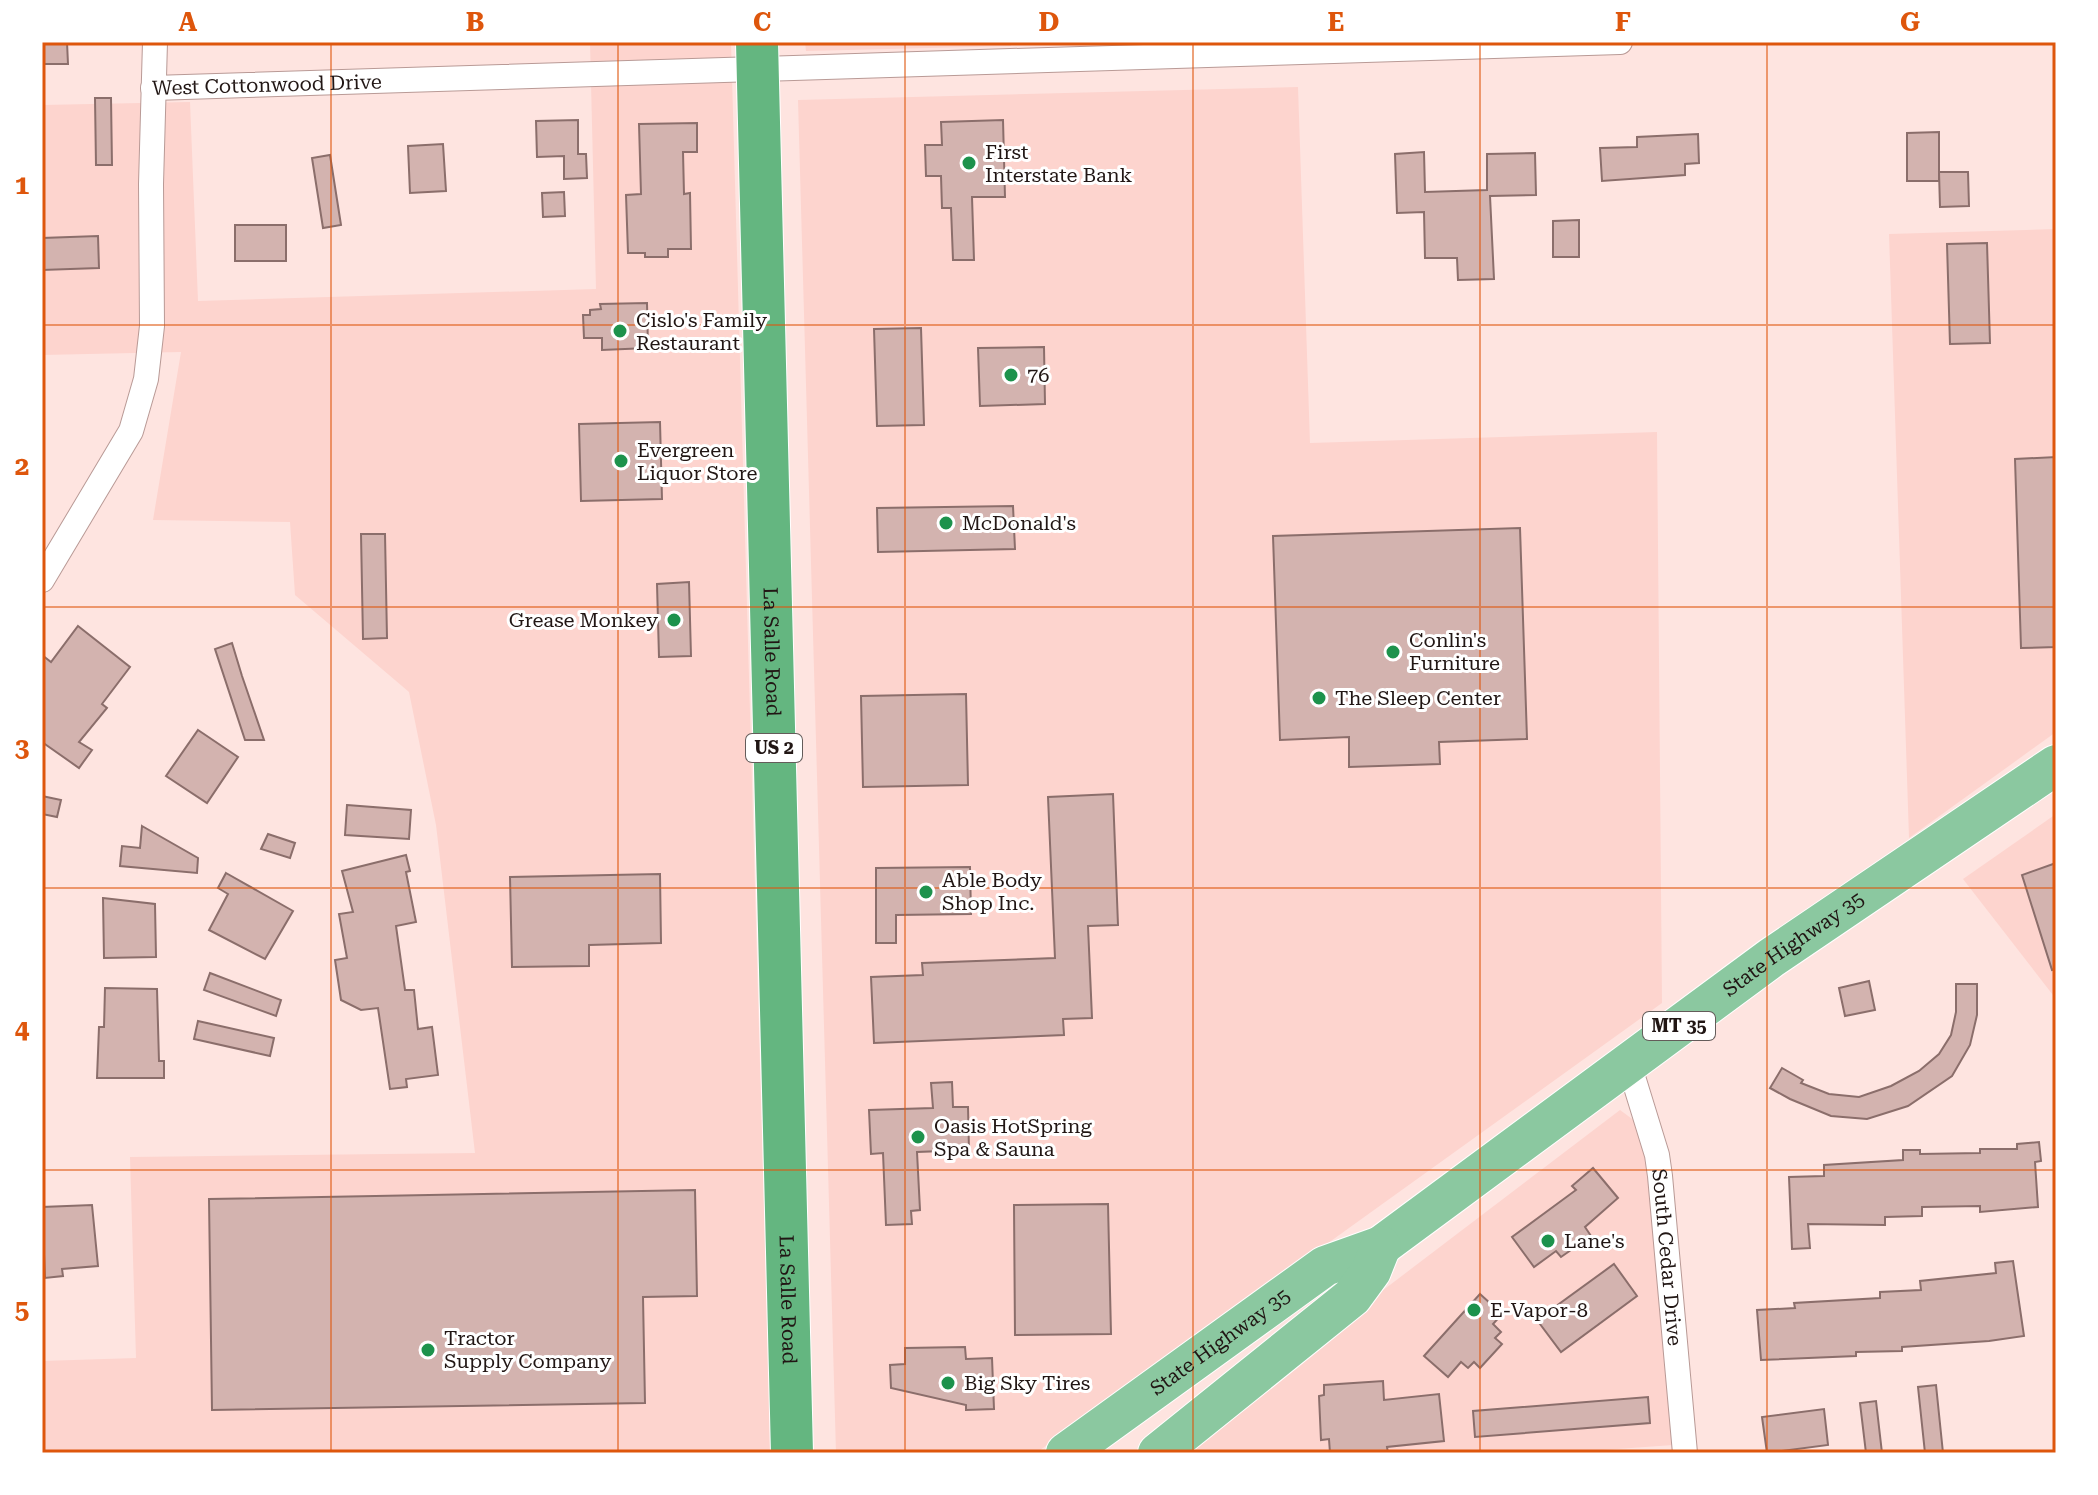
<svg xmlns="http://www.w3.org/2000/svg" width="2098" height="1495" viewBox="0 0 2098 1495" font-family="'Roboto Serif',serif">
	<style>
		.built { fill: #fdd4ce }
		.building { fill: #d3b3af; stroke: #8b6e6b; stroke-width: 2 }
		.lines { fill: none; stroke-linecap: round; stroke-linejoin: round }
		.minor-casing { stroke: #b99a96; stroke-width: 26 }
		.primary-casing { stroke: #fff; stroke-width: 42 }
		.trunk-casing { stroke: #fff; stroke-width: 44 }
		.minor { stroke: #fff; stroke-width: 24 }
		.primary { stroke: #8bc8a0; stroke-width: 40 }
		.trunk { stroke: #64b680; stroke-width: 42 }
		.grid { fill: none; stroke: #de560c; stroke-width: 2; stroke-opacity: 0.55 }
		.poi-dot { fill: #1d924c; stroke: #fff; stroke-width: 3 }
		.labels { text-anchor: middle; stroke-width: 6; stroke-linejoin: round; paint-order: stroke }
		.shield { fill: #fff; stroke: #645c5a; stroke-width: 2 }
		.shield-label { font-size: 18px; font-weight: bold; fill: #211614 }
		.street-label { font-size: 20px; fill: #211614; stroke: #fff }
		.poi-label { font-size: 20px; fill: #211614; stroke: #fff; text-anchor: start }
		.neatline { fill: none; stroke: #de560c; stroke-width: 3 }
		.grid-label { font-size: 26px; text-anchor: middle; font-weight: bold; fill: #de560c }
	</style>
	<rect width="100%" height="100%" fill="#fee4e0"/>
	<g class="built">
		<polygon points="590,42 731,42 771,1453 42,1453 42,1361 136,1358 130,1157 475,1153 436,825 409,692 295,595 290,522 153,520 181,352 42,355 42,105 190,102 198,301 596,289"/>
		<polygon points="805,42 1011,42 1011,46 806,51"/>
		<polygon points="1298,87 1310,443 1657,432 1662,1003 1036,1453 836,1453 798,100"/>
		<polygon points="2056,229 2056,732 1909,838 1889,234"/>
		<polygon points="2056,814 2056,999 1963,879"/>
		<polygon points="1620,1110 1643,1127 1673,1445 1561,1453 1169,1453"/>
	</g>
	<g class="building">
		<polygon points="42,42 67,42 68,64 42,64"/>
		<polygon points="95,98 111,98 112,165 96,165"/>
		<polygon points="578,120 578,154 586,154 587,178 564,179 564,156 537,157 536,121"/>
		<polygon points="1003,120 1005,197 972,197 974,260 953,260 951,208 942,208 941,176 926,176 925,145 942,145 941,122"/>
		<polygon points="697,123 697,152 683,152 684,194 690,193 691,249 668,249 668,257 645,257 645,253 628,253 626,195 641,194 639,124"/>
		<polygon points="1939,132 1939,181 1907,181 1907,133"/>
		<polygon points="1698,134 1699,163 1685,164 1685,175 1602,181 1600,148 1637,147 1637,137"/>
		<polygon points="443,144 446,191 410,193 408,146"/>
		<polygon points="1424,152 1425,192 1487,190 1487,154 1535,153 1536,195 1490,196 1494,279 1458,280 1457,258 1425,258 1424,212 1397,213 1395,154"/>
		<polygon points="330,155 341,225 323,228 312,158"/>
		<polygon points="1939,172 1968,172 1969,206 1940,207"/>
		<polygon points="564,192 565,216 543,217 542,193"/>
		<polygon points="1579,220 1579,257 1553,257 1553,221"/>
		<rect x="235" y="225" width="51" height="36"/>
		<polygon points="98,236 99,268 42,270 42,238"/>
		<polygon points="1987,243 1990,343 1950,344 1947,244"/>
		<polygon points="647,303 648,348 602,350 602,338 584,338 583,315 590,315 590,310 601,309 600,304"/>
		<polygon points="921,328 924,425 877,426 874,329"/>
		<polygon points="1044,347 1045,404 980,406 978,348"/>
		<polygon points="660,422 662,499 581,501 579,424"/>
		<polygon points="2056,457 2056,647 2021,648 2015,459"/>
		<polygon points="1013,506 1015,549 878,552 877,508"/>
		<polygon points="1520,528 1527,739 1439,742 1440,764 1349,767 1349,737 1280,740 1273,536"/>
		<polygon points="361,534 385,534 387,638 363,639"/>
		<polygon points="689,582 691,656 659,657 657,584"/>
		<polygon points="78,626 130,667 102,704 107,708 79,742 92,750 79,768 42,742 42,655 51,662"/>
		<polygon points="232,643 242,676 264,740 245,740 215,649"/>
		<polygon points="966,694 968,785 863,787 861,696"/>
		<polygon points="198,730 238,757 207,803 166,776"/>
		<polygon points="1113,794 1118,925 1088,926 1092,1018 1063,1019 1064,1035 874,1043 871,977 923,975 922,963 1055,958 1048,797"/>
		<polygon points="42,796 61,800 57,817 42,814"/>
		<polygon points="347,805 411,810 409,839 345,835"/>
		<polygon points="142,826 198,858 197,873 120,866 122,846 140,848"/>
		<polygon points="268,834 295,843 290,858 261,849"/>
		<polygon points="406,855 410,871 406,872 416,922 396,926 405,990 414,990 418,1029 432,1027 438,1075 406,1079 407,1087 390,1089 378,1008 361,1010 341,1000 335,960 347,958 339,914 353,912 342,871"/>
		<polygon points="2056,863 2056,969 2052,970 2022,875"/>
		<polygon points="970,867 971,914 896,915 896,943 876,943 876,868"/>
		<polygon points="226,873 293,911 265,959 209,930 228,894 218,888"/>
		<polygon points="660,874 661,943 589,945 589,966 512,967 510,877"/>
		<polygon points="103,898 155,904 156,957 104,958"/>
		<polygon points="210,973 281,1000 276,1016 204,990"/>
		<polygon points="1869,981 1875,1010 1845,1016 1839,988"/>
		<polygon points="1956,984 1977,984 1977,1015 1970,1045 1952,1076 1908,1106 1867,1119 1831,1116 1790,1099 1770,1088 1782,1068 1803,1080 1801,1083 1829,1094 1859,1097 1891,1086 1919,1071 1939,1054 1951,1035 1956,1012"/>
		<polygon points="105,988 157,989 159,1061 164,1061 164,1078 97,1078 99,1027 104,1027"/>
		<polygon points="198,1021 274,1038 270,1056 194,1039"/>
		<polygon points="952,1082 953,1107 968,1107 969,1150 917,1152 920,1210 911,1211 912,1224 886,1225 883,1153 871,1154 869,1110 933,1108 931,1083"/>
		<polygon points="2039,1142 2041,1161 2035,1162 2038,1207 1980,1212 1980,1206 1922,1207 1922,1216 1885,1217 1885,1225 1808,1224 1810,1248 1792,1249 1789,1177 1824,1176 1824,1165 1903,1160 1903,1150 1920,1150 1920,1154 1980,1153 1980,1149 2017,1149 2017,1144"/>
		<polygon points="1593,1168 1618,1198 1585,1227 1591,1236 1561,1257 1556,1251 1534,1267 1512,1237 1576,1190 1572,1186"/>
		<polygon points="695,1190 697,1296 643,1297 645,1403 212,1410 209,1199"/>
		<polygon points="1108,1204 1111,1334 1015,1335 1014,1205"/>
		<polygon points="92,1205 98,1266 62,1269 63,1276 45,1278 42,1207"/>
		<polygon points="2013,1261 2024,1336 1989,1341 1902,1347 1902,1351 1856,1352 1856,1356 1761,1360 1757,1310 1795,1308 1794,1303 1880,1298 1880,1292 1921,1290 1920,1281 1996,1273 1995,1263"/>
		<polygon points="1614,1264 1637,1296 1561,1352 1537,1320"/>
		<polygon points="1480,1294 1502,1314 1493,1324 1501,1332 1495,1338 1502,1344 1480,1368 1474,1362 1468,1368 1461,1362 1448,1377 1424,1356"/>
		<polygon points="965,1347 966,1359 992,1358 994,1409 966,1410 966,1405 891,1388 890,1365 905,1364 905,1348"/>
		<polygon points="1383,1381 1384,1400 1439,1394 1444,1441 1387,1447 1388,1453 1330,1453 1329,1439 1321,1440 1319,1396 1324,1395 1324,1385"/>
		<polygon points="1936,1385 1943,1453 1925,1453 1918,1387"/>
		<polygon points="1648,1397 1650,1423 1475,1437 1473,1411"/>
		<polygon points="1876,1401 1882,1453 1866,1453 1860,1403"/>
		<polygon points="1824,1409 1828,1445 1767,1453 1762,1417"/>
	</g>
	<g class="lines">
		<defs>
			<g id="minor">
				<path id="s1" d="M153,88C642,74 1131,59 1620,42"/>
				<polyline points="42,580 131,431 146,379 152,326 151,184 155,42"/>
				<path id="s2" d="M1629,1064L1657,1155L1660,1176L1685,1453"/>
			</g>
			<g id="primary">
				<path id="s3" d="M1066,1453L1325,1266L1381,1246L1771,958L2056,765"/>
				<polyline points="1158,1453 1352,1297 1371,1271 1381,1246"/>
			</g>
			<g id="trunk">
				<path id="s4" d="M757,42L792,1453"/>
			</g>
		</defs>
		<use href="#minor" class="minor-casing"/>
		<use href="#primary" class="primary-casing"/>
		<use href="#trunk" class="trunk-casing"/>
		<use href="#minor" class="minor"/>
		<use href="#primary" class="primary"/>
		<use href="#trunk" class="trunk"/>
	</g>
	<path class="grid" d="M331,42V1453M618,42V1453M905,42V1453M1193,42V1453M1480,42V1453M1767,42V1453M42,325H2056M42,607H2056M42,888H2056M42,1170H2056"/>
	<g class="poi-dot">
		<circle cx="969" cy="163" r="8"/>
		<circle cx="620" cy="331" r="8"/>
		<circle cx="1011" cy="375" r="8"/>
		<circle cx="621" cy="461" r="8"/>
		<circle cx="946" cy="523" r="8"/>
		<circle cx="674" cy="620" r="8"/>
		<circle cx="1393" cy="652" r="8"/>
		<circle cx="1319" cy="698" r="8"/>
		<circle cx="926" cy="892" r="8"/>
		<circle cx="918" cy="1137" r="8"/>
		<circle cx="1548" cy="1241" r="8"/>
		<circle cx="1474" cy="1310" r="8"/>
		<circle cx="428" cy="1350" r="8"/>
		<circle cx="948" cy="1383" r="8"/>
	</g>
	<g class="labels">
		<g class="shield">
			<rect x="746" y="734" width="56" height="28" rx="6"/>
			<rect x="1643" y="1012" width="72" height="28" rx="6"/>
		</g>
		<g class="shield-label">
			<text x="774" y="754">US 2</text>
			<text x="1679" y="1032">MT 35</text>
		</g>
		<g class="street-label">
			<text dy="7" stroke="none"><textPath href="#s1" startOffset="114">West Cottonwood Drive</textPath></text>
			<text dy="7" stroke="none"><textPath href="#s4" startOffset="610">La Salle Road</textPath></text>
			<text dy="7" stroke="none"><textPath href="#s3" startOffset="890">State Highway 35</textPath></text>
			<text dy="7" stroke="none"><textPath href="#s2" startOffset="198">South Cedar Drive</textPath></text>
			<text dy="7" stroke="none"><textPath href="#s4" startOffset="1258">La Salle Road</textPath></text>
			<text dy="7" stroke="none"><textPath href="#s3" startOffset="190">State Highway 35</textPath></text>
		</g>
		<g class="poi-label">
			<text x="985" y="159">First<tspan x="985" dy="23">Interstate Bank</tspan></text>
			<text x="636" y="327">Cislo's Family<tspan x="636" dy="23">Restaurant</tspan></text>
			<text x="1027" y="382">76</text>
			<text x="637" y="457">Evergreen<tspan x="637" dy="23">Liquor Store</tspan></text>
			<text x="962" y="530">McDonald's</text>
			<text x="658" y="627" text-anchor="end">Grease Monkey</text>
			<text x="1409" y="647">Conlin's<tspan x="1409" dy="23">Furniture</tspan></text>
			<text x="1335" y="705">The Sleep Center</text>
			<text x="942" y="887">Able Body<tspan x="942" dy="23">Shop Inc.</tspan></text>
			<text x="934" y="1133">Oasis HotSpring<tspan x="934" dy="23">Spa &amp; Sauna</tspan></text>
			<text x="1564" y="1248">Lane's</text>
			<text x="1490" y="1317">E-Vapor-8</text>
			<text x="444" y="1345">Tractor<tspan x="444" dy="23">Supply Company</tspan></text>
			<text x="964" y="1390">Big Sky Tires</text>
		</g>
	</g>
	<rect width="2098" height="1495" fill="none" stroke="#ffffff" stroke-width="88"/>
	<rect x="44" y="44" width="2010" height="1407" class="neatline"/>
	<g class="grid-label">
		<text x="188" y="31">A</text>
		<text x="475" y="31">B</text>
		<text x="762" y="31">C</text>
		<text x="1049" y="31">D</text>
		<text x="1336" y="31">E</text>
		<text x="1623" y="31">F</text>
		<text x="1910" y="31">G</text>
		<text x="22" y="194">1</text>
		<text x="22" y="475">2</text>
		<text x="22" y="757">3</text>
		<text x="22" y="1038">4</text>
		<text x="22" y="1319">5</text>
	</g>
</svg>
